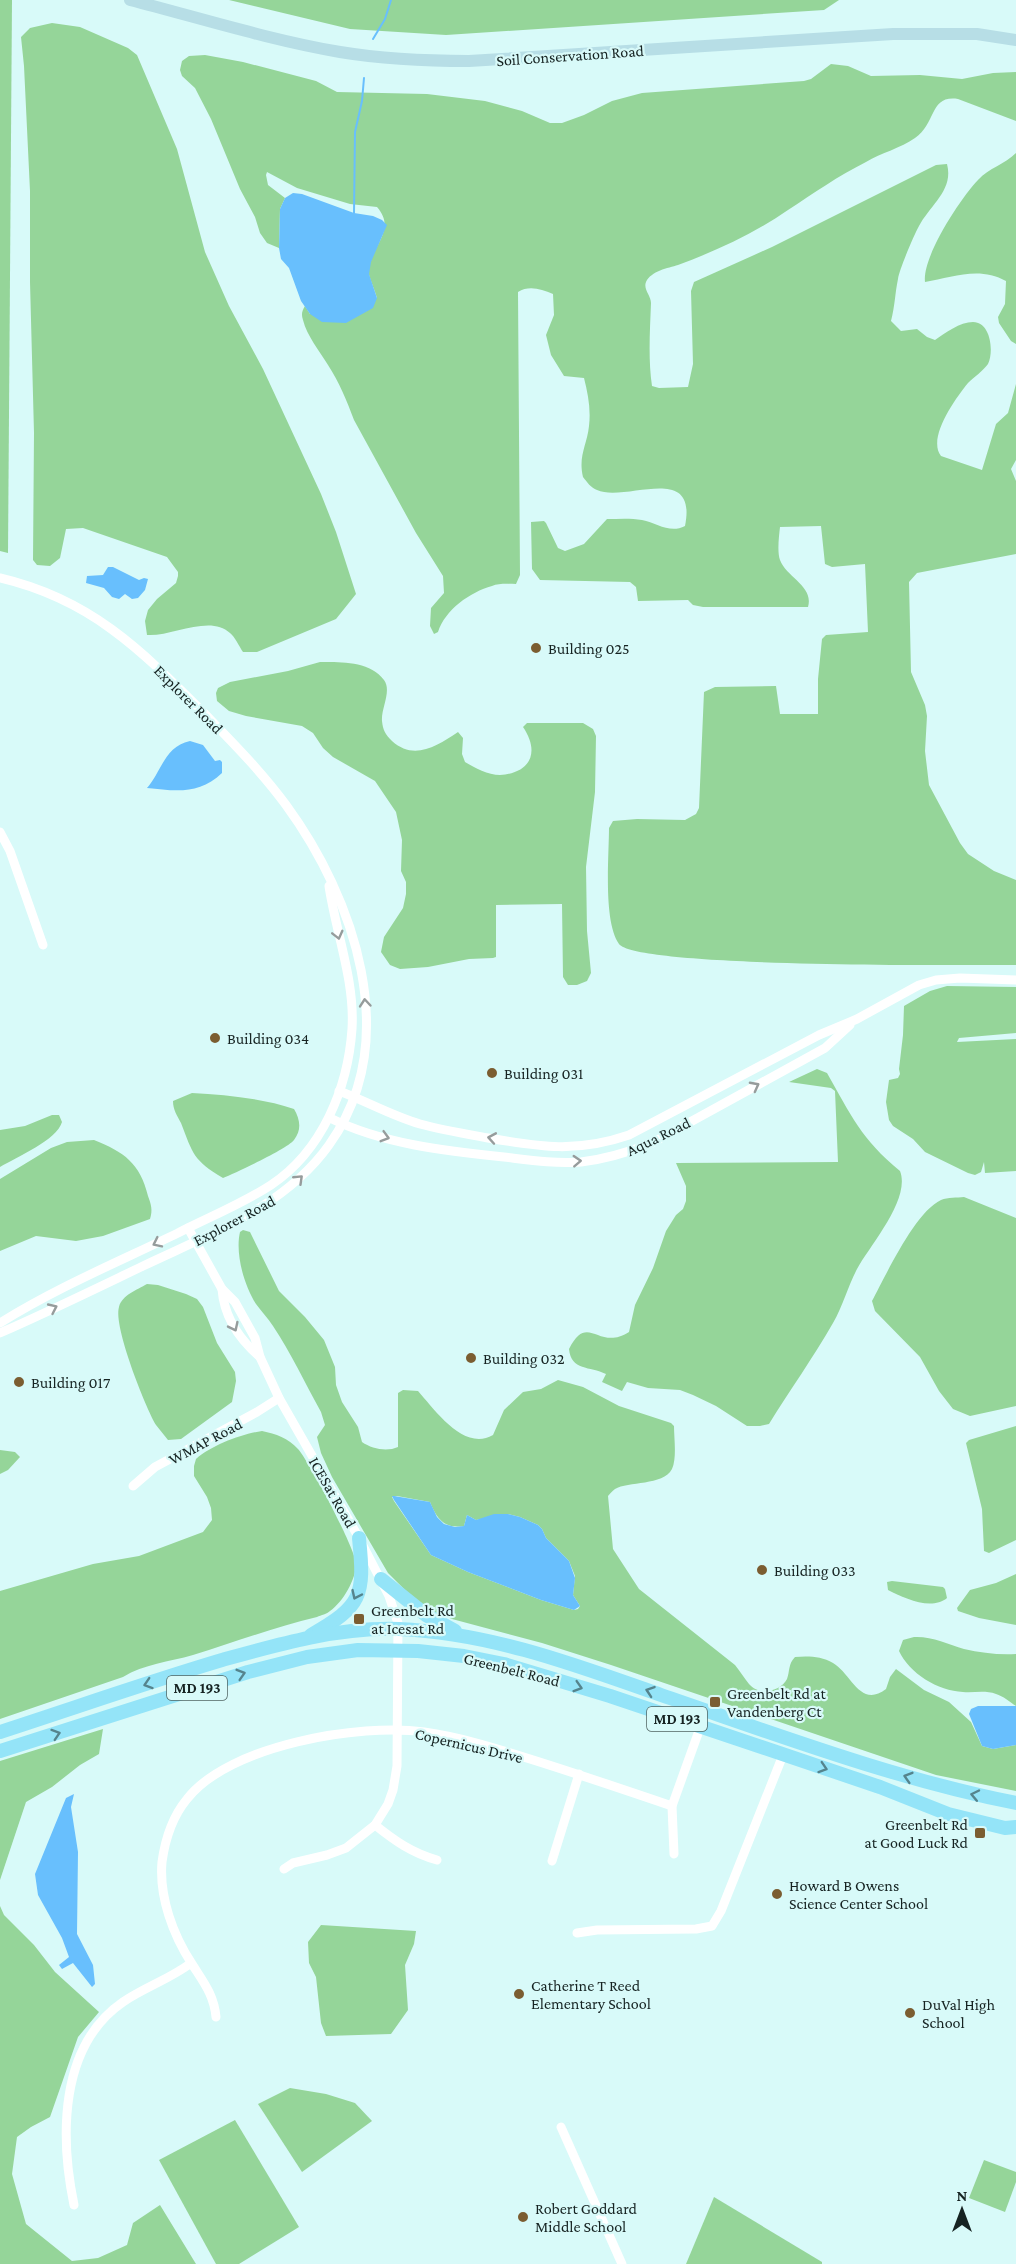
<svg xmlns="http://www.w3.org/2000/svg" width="1016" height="2264" viewBox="0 0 1016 2264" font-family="'Crimson Pro',serif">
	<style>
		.green { fill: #95d599; fill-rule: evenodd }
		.water { fill: #68bffd }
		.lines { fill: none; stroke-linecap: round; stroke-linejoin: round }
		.stream { stroke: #68bffd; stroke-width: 2 }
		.street { stroke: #fff; stroke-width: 9 }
		.secondary { stroke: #b7dee6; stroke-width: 12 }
		.primary { stroke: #94e4f8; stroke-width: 14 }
		.oneway { stroke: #969c9c }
		.oneway2 { stroke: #55848d }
		.poi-dot { fill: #7b5d31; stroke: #d8faf9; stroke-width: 2 }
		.labels { text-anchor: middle; stroke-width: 4.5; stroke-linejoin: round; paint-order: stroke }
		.shield { fill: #d8faf9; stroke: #506462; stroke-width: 1.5 }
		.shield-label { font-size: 15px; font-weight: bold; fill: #162322 }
		.street-label { font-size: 16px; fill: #162322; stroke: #d8faf9 }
		.poi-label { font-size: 16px; fill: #162322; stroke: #d8faf9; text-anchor: start }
	</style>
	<rect width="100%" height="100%" fill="#d8faf9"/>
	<g class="green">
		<polygon points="0,0 12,0 8,553 0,551"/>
		<polygon points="229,0 839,0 824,10 446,35 350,29"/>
		<path d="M52,23L80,27L128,48L137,55L177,149L205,252L229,306L263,369L321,494L336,532L356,594L336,619L257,652H243C239,646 235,637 230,633C210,614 171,637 147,635L145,621L148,610L157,599L176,583L178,576V572L167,557L83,528L66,529L60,558L50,566L37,565L33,560L34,433L30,282V191L24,66L21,37L30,28Z"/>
		<path d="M205,55L243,62L316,81L337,92L427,94L485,101L522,111L550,123H562L584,115L612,101L642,93L804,81L811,79L831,64L848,66L871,76L920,75L962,79L993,73L1016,72V121L958,99C929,95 937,123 915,138C901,148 881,153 866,162C838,176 814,193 788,210C755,233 716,251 678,265C668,268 651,271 646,282C643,289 651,296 651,303C650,330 648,359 652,386L659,388L688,387L693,364L691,291L694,282L772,247L936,165L947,164C954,190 930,205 919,226C914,235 899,270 898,279C895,293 895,306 891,321L901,331L917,329L927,337L935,340C945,333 960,322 973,322C991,322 994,352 988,364C983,371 974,377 968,383C955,399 927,438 941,456L982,470L996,424L1008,413L1016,384V460L1011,469L1016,481V554L917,573L909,582L911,672L925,705L927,716L925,751L929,785L960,843L968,854L994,871L1016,880V965C967,965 637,968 619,944C603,921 609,857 609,828L613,821L637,819L685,820L696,814L699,808L704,692L715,687L776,686L780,714H818V679L822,639L826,635L868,632L865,564L832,567L825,564L821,526L780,527C779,536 777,552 780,560C787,578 814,586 808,607H703L693,605L688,600L638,601L636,587L630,582L540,580L532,569L531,522L544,521L546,523L558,548L565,551L584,544L607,519C618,519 631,518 642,520C657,523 670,534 685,526C698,461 625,503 597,490C591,488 587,482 583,477C578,456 587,445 589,426C591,409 588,394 584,378L564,376L551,355L546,335L554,315L553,294C541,289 529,285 518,292L520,575L516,584C509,584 499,583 492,586C470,592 445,610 438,632L434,634L430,626L431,608L444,593L443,576L416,533L354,420C347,401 339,382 328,365C319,350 307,336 303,320C301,314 302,311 305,306L310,314L377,298C375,291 371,282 369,275C366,249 399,232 377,207L350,204L297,188L267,172L266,175L268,185L285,198L280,209L279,248L267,243L260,233L255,217L240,189L211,119L195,88L182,76L180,70L182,61L189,56Z"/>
		<path d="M1016,153V344L1011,341L999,323L998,317L1005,304L1006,281C980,266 952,277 925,282C922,257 960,199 978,180C989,168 1005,164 1016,153Z"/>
		<path d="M320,662C341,662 370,661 384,680C392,691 381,708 382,721C383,730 385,734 392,741C414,761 437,746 458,732L463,738L462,754L465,762C475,768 488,775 500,775C531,773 540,752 523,727L527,723H583L593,729L596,736L595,792L586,867L587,931L591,973L587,981L577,985H568L563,977L562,904L496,905V957L493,958L469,959L428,967L400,969L390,965L381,952L384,937L403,908L406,894V882L401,871L402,840L396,812L375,781L333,757L323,748L313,733L302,726L246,716L229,711L217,701L216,693L218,688L230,682L288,671Z"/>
		<polygon points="947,986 1016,987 1016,1033 959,1038 957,1042 1016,1039 1016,1171 985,1173 984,1162 981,1172 975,1175 968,1173 925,1152 913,1139 893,1126 889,1120 886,1102 889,1080 898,1078 900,1074 899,1069 903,1035 904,1006 930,991"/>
		<path d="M817,1069L827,1073C851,1115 861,1139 900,1171C911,1199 870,1245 857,1269C848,1286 843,1306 833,1323C813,1358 790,1390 769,1424L760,1426H747L716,1406L693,1395L680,1390L648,1388L627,1382L622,1391L602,1382L606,1374C590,1366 571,1371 569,1349C588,1311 598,1352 629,1332L635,1305L653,1268L666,1231L676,1215L683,1209L686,1201V1186L676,1163L838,1162L835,1091L831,1088L789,1082Z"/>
		<path d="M192,1093C226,1095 262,1098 294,1109C300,1119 302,1130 294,1140C287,1149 235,1173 223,1178C193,1160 193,1154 181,1123C177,1115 173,1110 173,1101Z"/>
		<path d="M52,1115H59L62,1122C57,1140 17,1157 0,1167V1130L25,1126Z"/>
		<path d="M94,1140C124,1152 140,1163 148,1196C151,1204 153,1210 150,1219L103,1236L76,1241L36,1236L0,1251V1179L51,1148L67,1142Z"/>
		<path d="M964,1197L1016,1218V1406L970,1416L953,1409L939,1391L920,1357L875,1311L872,1301C886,1275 915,1212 941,1200C948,1197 957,1198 964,1197Z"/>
		<path d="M243,1230L250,1232L279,1291L305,1317L324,1340L335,1367L336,1385L342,1402L358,1427L362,1442C372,1449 387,1452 398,1447V1393L403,1390L418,1391C435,1410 464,1452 493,1435L504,1410L523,1392L541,1389L558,1380L583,1387L619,1406L671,1423L674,1426C674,1438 677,1458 672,1469C663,1486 628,1481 615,1489C612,1491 610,1494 608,1496L613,1549L639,1589L735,1665C740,1671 744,1678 749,1684C759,1696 780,1692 787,1679C790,1671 788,1664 795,1657C808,1656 821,1656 833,1663C851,1673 860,1709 886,1689L890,1677L896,1669L924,1690L949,1702L971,1722L982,1746L993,1749L1016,1745V1791L936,1775L611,1665L542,1643L452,1619L432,1611L414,1599L388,1573L332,1477L321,1453L317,1437L325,1425L321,1412C305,1383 291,1353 273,1326C268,1318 261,1311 256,1304C244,1285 235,1254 240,1232ZM397,1496L430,1502C437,1519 444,1529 464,1526L467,1515L476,1520L508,1514L520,1517L538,1525L542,1529L546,1538L569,1561L575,1576L573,1595L580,1606L578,1609L574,1610L541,1600L468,1572L431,1555L394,1501L392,1497Z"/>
		<path d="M147,1284L158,1285L186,1294L197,1299L203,1307L217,1343L235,1372L236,1381L232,1402L181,1439L168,1440C164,1435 160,1430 156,1425C145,1406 113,1326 119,1307C122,1295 137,1290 147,1284Z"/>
		<polygon points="1016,1426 1016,1540 989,1553 984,1551 982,1509 966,1443 969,1440"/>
		<path d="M262,1431C276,1434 288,1438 298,1449C309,1461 356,1550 356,1564C356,1579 343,1602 330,1611C327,1614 321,1615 317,1617C275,1627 235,1642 193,1655C169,1662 144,1664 123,1677L0,1719V1591L93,1564L139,1556L203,1532L212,1520L211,1508L207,1497L194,1476V1466L196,1459C212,1445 241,1434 262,1431Z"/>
		<polygon points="0,1450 15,1452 20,1457 8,1470 0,1474"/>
		<polygon points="1016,1574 1016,1625 979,1618 958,1611 957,1608 970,1590 996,1583"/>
		<path d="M892,1581L943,1587L945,1589L947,1598C931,1611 904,1598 888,1590L887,1582Z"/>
		<path d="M914,1637C931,1636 948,1644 964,1649C981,1653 999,1655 1016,1654V1706C1010,1702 1003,1696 996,1694C985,1690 974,1693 963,1692C938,1691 909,1673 899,1651L903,1640Z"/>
		<polygon points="103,1729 99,1754 80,1765 52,1787 26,1802 0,1880 0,1761"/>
		<polygon points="0,1906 4,1915 34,1945 55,1972 99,2012 78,2037 50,2117 31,2127 17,2137 12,2174 26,2224 72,2261 98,2258 127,2245 133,2223 160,2205 196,2264 0,2264"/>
		<polygon points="321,1925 416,1931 414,1944 405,1965 408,2010 391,2034 326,2036 321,2023 316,1977 309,1963 308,1942"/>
		<polygon points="290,2088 326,2094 355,2103 372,2121 302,2172 258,2104"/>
		<polygon points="235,2120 299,2227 239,2264 216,2264 159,2160"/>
		<polygon points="984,2160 1016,2172 1016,2182 1005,2212 969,2198"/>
		<polygon points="714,2197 822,2262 822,2264 686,2264"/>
	</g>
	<g class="water">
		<polygon points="293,193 302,194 354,213 373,216 382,220 387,225 371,262 369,274 377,298 373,308 346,323 322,322 310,314 301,301 289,268 281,259 279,248 280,209 285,198"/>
		<polygon points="108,567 113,567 139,580 144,578 148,579 145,590 138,598 132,599 125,594 119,599 112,597 104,588 86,583 87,576 103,575"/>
		<path d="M190,741L203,745L215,761L220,760L222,762V773C199,795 176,791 147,788C162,771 164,747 190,741Z"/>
		<polygon points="394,1496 430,1502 437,1517 444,1524 455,1527 464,1526 467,1515 476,1520 494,1514 508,1514 520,1517 538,1525 542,1529 546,1538 569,1561 575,1578 573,1595 580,1606 574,1610 541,1600 468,1572 431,1555 394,1500 392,1496"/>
		<polygon points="978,1706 1016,1706 1016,1745 993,1749 982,1746 969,1714 971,1709"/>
		<polygon points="74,1794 71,1807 78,1852 77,1934 93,1965 95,1984 92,1987 73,1963 62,1969 59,1965 69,1957 62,1938 38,1895 35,1874 66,1798"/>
	</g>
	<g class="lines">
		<g class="stream">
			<polyline points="373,39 385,19 391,0"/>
			<polyline points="354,213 355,132 362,101 364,78"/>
		</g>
		<g class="street">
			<path d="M0,578C90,599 140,649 203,712C232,742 261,771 286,805C354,898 404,1040 329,1145C285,1207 210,1234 143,1266C95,1289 48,1312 0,1333"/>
			<polyline points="0,832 10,851 43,945"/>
			<path d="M339,1091C366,1101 392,1116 420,1124C442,1130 466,1134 488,1138C541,1147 577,1153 629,1135L819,1035L857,1019L919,985L936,980L960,978L1016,980"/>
			<path d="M330,1118C382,1144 446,1151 504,1157C529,1160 555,1164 581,1162C606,1159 629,1152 652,1143L825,1048L850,1025"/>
			<polyline points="188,1228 222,1289 235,1302 255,1338 260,1357 279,1398 359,1538 389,1596 398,1623 397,1766 393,1790 388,1804 375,1825 346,1848 327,1855 293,1863 284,1869"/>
			<path d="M222,1289C224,1317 239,1339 260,1357"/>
			<path d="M0,1323C56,1288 118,1262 178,1233C209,1217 242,1204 271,1185C322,1151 348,1088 352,1029C355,981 336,933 329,886"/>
			<polyline points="133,1486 155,1467 257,1412 279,1398"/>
			<path d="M375,1825C395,1841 412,1853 437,1860"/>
			<polyline points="674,1854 672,1806 700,1728"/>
			<polyline points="552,1861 579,1774"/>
			<polyline points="577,1933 597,1930 696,1929 712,1926 721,1911 783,1755"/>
			<path d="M216,2017C214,1995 204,1983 192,1964C173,1935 159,1897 162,1862C165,1840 173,1816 187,1799C229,1745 360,1723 424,1732C460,1737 495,1748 530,1759C578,1774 625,1790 672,1806"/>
			<polyline points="561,2127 622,2264"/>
			<path d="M74,2205C60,2137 59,2046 123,2002C145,1987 170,1979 191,1963"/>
		</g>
		<path class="secondary" d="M130,0C200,18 270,40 340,52C383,59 426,61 469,61L893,34H977L1016,40"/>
		<g class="primary">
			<polyline points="381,1579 426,1615 455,1631"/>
			<path d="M311,1635C362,1606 365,1596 359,1538"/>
			<path d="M0,1732C74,1708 148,1682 222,1660C279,1644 339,1627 399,1629C491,1633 576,1665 661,1695C778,1735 895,1779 1016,1803"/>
			<polyline points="0,1751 248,1672 307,1657 358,1650 418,1651 464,1656 504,1664 610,1696 880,1787 948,1814 1005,1828 1016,1827"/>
		</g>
	</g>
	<defs><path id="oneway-chevron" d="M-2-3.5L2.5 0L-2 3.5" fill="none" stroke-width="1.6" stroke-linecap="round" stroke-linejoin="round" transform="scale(1.5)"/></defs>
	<g class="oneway">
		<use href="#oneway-chevron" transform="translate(338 935) rotate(76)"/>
		<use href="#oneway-chevron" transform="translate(365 1003) rotate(-95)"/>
		<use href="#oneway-chevron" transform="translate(755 1086) rotate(-28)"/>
		<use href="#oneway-chevron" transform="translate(385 1137) rotate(16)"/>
		<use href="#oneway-chevron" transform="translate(492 1138) rotate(-170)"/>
		<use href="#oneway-chevron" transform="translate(577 1161) rotate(-3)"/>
		<use href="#oneway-chevron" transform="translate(299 1179) rotate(-44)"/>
		<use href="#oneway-chevron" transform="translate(157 1243) rotate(154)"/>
		<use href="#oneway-chevron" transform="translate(53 1308) rotate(-25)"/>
		<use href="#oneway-chevron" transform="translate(234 1327) rotate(64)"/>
	</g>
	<g class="oneway2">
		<use href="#oneway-chevron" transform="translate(356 1595) rotate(115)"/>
		<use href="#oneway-chevron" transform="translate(241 1674) rotate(-17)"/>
		<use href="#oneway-chevron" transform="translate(148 1684) rotate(162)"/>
		<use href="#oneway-chevron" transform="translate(578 1687) rotate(17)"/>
		<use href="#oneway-chevron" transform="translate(650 1691) rotate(-161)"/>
		<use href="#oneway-chevron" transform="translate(56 1734) rotate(-18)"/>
		<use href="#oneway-chevron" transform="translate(823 1768) rotate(18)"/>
		<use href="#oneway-chevron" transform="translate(908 1777) rotate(-163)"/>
		<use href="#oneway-chevron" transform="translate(975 1795) rotate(-168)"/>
	</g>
	<g class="poi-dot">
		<circle cx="536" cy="648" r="6"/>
		<circle cx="215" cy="1038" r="6"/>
		<circle cx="492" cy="1073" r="6"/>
		<circle cx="471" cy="1358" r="6"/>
		<circle cx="19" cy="1382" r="6"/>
		<circle cx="762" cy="1570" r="6"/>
		<rect x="353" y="1613" width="12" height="12" rx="3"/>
		<rect x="709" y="1696" width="12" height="12" rx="3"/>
		<rect x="974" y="1827" width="12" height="12" rx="3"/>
		<circle cx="777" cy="1894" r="6"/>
		<circle cx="519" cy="1994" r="6"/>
		<circle cx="910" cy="2013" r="6"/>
		<circle cx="523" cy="2217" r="6"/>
	</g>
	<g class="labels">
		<g class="shield">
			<rect x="167" y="1676" width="60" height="24" rx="4.5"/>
			<rect x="647" y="1707" width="60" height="24" rx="4.5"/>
		</g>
		<g class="shield-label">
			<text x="197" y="1693">MD 193</text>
			<text x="677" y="1724">MD 193</text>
		</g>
		<g class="street-label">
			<text transform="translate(570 55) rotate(-4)" y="6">Soil Conservation Road</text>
			<text transform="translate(189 699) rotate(45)" y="6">Explorer Road</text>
			<text transform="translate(658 1136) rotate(-26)" y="6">Aqua Road</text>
			<text transform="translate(234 1220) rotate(-28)" y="6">Explorer Road</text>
			<text transform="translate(205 1441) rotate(-28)" y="6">WMAP Road</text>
			<text transform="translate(333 1492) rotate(60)" y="6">ICESat Road</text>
			<text transform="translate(512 1669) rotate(14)" y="6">Greenbelt Road</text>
			<text transform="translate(469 1745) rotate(13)" y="6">Copernicus Drive</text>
		</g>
		<g class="poi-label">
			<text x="548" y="654">Building 025</text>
			<text x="227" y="1044">Building 034</text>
			<text x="504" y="1079">Building 031</text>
			<text x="483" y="1364">Building 032</text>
			<text x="31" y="1388">Building 017</text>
			<text x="774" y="1576">Building 033</text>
			<text x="371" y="1616">Greenbelt Rd<tspan x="371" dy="18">at Icesat Rd</tspan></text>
			<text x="727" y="1699">Greenbelt Rd at<tspan x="727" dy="18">Vandenberg Ct</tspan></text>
			<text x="968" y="1830" text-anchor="end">Greenbelt Rd<tspan x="968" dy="18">at Good Luck Rd</tspan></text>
			<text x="789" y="1891">Howard B Owens<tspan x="789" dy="18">Science Center School</tspan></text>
			<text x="531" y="1991">Catherine T Reed<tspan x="531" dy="18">Elementary School</tspan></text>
			<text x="922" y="2010">DuVal High<tspan x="922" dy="18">School</tspan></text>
			<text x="535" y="2214">Robert Goddard<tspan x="535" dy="18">Middle School</tspan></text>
		</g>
	</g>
	<g transform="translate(962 2210)" stroke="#d8faf9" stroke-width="4.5" paint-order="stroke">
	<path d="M0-4.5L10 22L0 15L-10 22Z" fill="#162322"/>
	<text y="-9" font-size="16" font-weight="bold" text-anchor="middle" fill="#162322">N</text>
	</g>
</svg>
